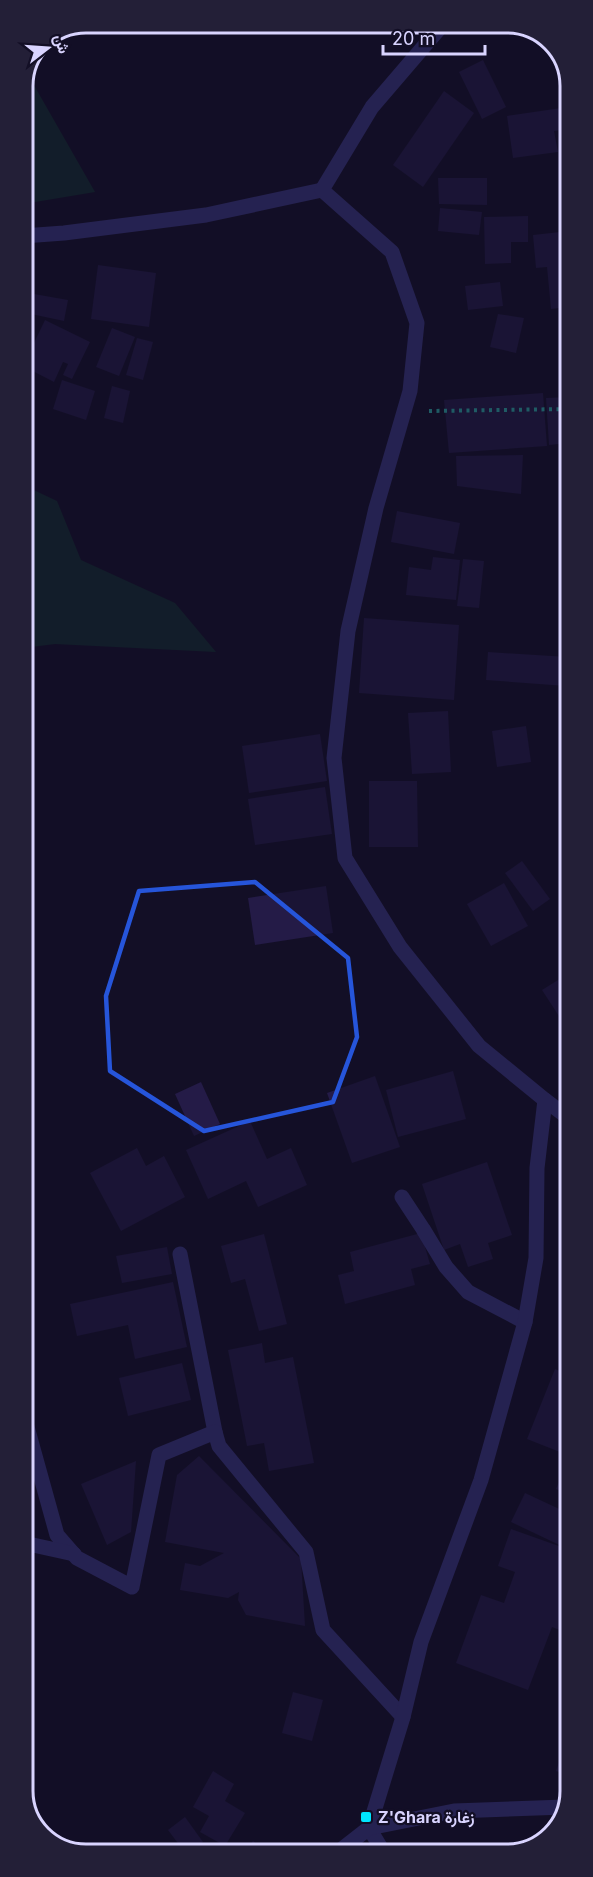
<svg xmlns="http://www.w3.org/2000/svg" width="593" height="1877" viewBox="0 0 593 1877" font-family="Inter,Vazirmatn,sans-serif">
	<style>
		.green { fill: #12302f }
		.building { fill: #241b47 }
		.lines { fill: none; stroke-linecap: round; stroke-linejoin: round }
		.path { stroke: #2fb8b0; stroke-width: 4; stroke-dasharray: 3 4.5; stroke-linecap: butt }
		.minor { stroke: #3d3a85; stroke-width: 15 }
		.marked { fill: none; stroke: #2655da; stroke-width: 4.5; stroke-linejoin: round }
		.poi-dot { fill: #00e5ff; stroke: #130f26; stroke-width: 2 }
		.labels { text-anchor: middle; stroke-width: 4.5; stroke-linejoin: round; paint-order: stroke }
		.poi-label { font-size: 16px; font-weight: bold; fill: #d9d4ff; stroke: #130f26; text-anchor: start }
		.rim { fill: none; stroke: #d9d4ff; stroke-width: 3 }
	</style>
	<rect width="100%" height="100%" fill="#130f26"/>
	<g class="green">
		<polygon points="27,73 95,192 23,204 23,82"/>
		<polygon points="23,485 57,501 81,560 175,603 216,652 55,644 23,648"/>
	</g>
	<g class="building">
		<polygon points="483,60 506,107 482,119 459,72"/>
		<polygon points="444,91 474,113 423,187 393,165"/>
		<polygon points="568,107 569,129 554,131 558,152 513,158 507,116"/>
		<polygon points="438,178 487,178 487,205 439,204"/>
		<polygon points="440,208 482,212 479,235 438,231"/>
		<polygon points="528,216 528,242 511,242 511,263 485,264 484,217"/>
		<polygon points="569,231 569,307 551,309 547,267 536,268 533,235"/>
		<polygon points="98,265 156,273 149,327 91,319"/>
		<polygon points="500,282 503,306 468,310 465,286"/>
		<polygon points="34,294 68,300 64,321 31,314"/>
		<polygon points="498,314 524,318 516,353 490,347"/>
		<polygon points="45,320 90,342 72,379 63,375 68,364 63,362 54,382 23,366"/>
		<polygon points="112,328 135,337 119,376 96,367"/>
		<polygon points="137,338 153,342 143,380 126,375"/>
		<polygon points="62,380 95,391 86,420 53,409"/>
		<polygon points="112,386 130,391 123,423 104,418"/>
		<polygon points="543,393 547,446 449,453 444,400"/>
		<polygon points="569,397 569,443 549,445 546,398"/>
		<polygon points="523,455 521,494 457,486 456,456"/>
		<polygon points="397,511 460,523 454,554 391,542"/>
		<polygon points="433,557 460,560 456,600 406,595 409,567 431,570"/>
		<polygon points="463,559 484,561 479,608 457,606"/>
		<polygon points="364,618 459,625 454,700 359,693"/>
		<polygon points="488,652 568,657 566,686 486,680"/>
		<polygon points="448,711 451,772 412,774 408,713"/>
		<polygon points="526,726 531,762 497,767 492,731"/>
		<polygon points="320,734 327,781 249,793 242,746"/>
		<polygon points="369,781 417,781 418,847 369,847"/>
		<polygon points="325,787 332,834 255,845 248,799"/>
		<polygon points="522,861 550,899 533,911 505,873"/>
		<polygon points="504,883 528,926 491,946 467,904"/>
		<polygon points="326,886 333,933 255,945 248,898"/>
		<polygon points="570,965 570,1033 542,990 566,975 562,969"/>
		<polygon points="453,1071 466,1119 398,1137 386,1090"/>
		<polygon points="375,1076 400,1147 352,1163 327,1093"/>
		<polygon points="201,1082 220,1124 194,1136 175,1094"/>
		<polygon points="250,1121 267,1159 291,1148 307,1185 258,1207 246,1181 208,1199 186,1150"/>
		<polygon points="137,1148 146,1166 164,1156 185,1197 121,1231 90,1173"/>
		<polygon points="487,1162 512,1235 488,1243 493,1259 468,1267 460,1244 444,1250 422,1184"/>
		<polygon points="421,1233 430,1264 411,1269 415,1285 345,1304 338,1275 354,1271 350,1252"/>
		<polygon points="264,1234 287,1324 259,1331 245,1279 231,1283 221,1246"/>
		<polygon points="167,1247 172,1274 122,1283 116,1256"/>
		<polygon points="173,1282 187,1347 135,1359 128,1325 77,1336 70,1304"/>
		<polygon points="262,1343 265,1363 293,1357 314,1463 269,1471 264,1443 247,1446 228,1350"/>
		<polygon points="182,1363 191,1400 128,1416 119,1378"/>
		<polygon points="555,1369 570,1375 570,1495 556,1489 570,1456 527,1439"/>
		<polygon points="199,1456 301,1559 305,1626 246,1615 238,1600 239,1592 228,1598 180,1590 185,1563 200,1566 224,1553 165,1542 177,1475"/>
		<polygon points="136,1461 131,1532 107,1545 81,1484"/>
		<polygon points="525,1493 570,1514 570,1550 511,1522"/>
		<polygon points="511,1529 570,1550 570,1572 563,1592 570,1595 570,1634 552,1627 528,1690 456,1663 481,1595 504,1603 515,1572 498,1566"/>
		<polygon points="293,1692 323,1700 312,1741 282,1733"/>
		<polygon points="570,1730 570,1776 556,1771"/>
		<polygon points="213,1771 234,1784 225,1801 245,1813 225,1846 200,1832 209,1816 193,1807"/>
		<polygon points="185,1817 203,1842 186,1854 168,1830"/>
		<polygon points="253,1841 268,1854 243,1854"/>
	</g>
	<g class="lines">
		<polyline class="path" points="429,411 569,409"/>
		<g class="minor">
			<polyline points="23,236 64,233 206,215 322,190"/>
			<polyline points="545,1100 570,1119"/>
			<polyline points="402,1197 423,1229 446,1267 468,1292 525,1322"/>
			<polyline points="180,1254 215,1432"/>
			<polyline points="24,1416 57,1535 77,1558 132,1587 159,1455 215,1432 219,1446 306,1552 323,1630 403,1717"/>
			<polyline points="24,1543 74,1554"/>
			<polyline points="369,1828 403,1717 421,1642 481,1480 525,1322 536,1258 537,1168 545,1100 479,1046 400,947 345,858 334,758 348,631 376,508 410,391 417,323 392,252 322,190 372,107 444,23"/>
			<polyline points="369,1828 384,1853"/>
			<polyline points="337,1853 369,1828 454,1811 565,1807"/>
		</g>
	</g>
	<path d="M0 0H593V1877H0ZM255,882L348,958L357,1037L333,1102L204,1131L110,1071L106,996L139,891Z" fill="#130f26" fill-opacity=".55" fill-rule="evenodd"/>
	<path class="marked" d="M255,882L348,958L357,1037L333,1102L204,1131L110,1071L106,996L139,891Z"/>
	<rect class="poi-dot" x="360" y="1811" width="12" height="12" rx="3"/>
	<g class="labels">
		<g class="poi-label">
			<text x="378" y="1823">Z'Ghara زغارة</text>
		</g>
	</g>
	<path d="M0 0H593V1877H0ZM86 33H507A53 53 0 0 1 560 86V1791A53 53 0 0 1 507 1844H86A53 53 0 0 1 33 1791V86A53 53 0 0 1 86 33Z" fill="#231f37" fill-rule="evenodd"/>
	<path class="rim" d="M86 33H507A53 53 0 0 1 560 86V1791A53 53 0 0 1 507 1844H86A53 53 0 0 1 33 1791V86A53 53 0 0 1 86 33Z"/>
	<g transform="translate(48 48) rotate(73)" stroke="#130f26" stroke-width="4.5" paint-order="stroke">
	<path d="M0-4.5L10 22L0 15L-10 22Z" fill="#d9d4ff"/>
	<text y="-9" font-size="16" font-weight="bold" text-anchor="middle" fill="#d9d4ff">ش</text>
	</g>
	<path d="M383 45v9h102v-9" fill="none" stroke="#d9d4ff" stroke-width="3"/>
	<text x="392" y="45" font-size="18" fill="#d9d4ff" stroke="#130f26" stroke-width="4.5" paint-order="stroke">20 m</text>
</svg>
